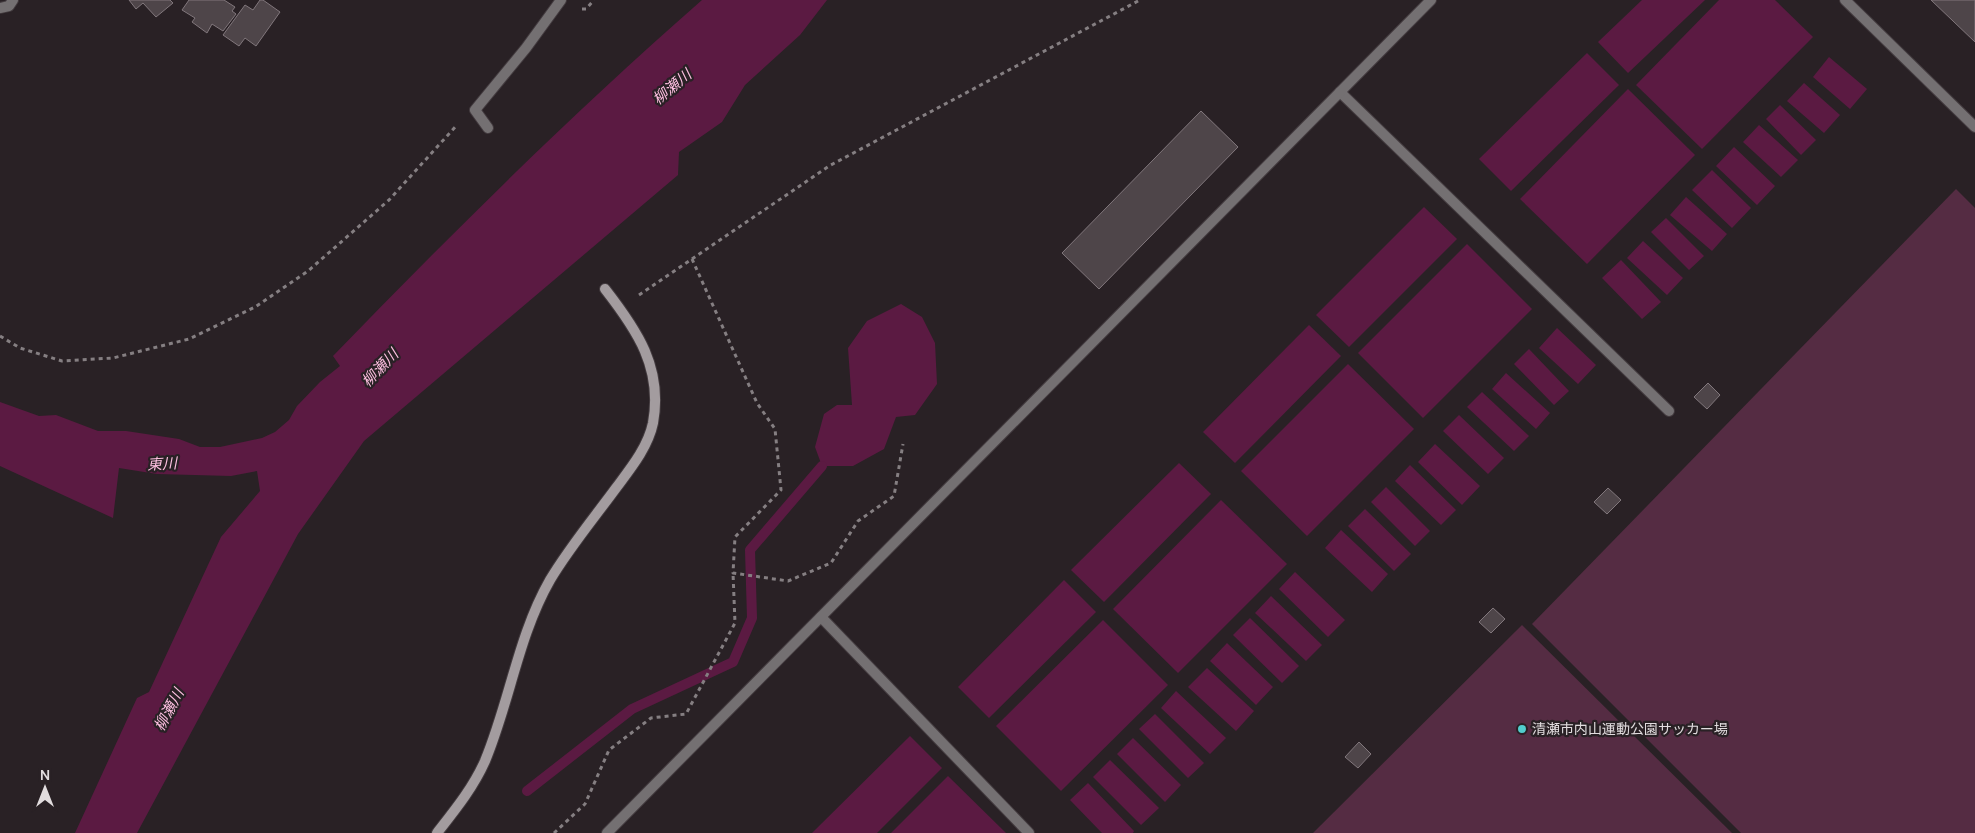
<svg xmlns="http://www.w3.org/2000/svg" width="1975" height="833" viewBox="0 0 1975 833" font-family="Manrope,'Noto Sans JP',sans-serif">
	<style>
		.green { fill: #552c43 }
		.water { fill: #5b1a42 }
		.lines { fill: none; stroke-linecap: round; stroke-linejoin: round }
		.stream { stroke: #5b1a42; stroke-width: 10 }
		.building { fill: #4e4549; stroke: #81777c }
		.lane-casing { stroke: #433b3f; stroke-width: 12 }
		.street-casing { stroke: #433b3f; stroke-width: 12 }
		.secondary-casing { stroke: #433b3f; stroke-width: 12 }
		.path { stroke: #857f82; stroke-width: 3; stroke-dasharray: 4 4; stroke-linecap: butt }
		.lane { stroke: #747072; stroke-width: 10 }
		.street { stroke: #747072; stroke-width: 10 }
		.secondary { stroke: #a39c9f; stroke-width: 10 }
		.poi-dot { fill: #52cdce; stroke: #292125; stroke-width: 2 }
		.labels { text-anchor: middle; stroke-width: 4.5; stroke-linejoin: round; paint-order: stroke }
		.poi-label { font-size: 14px; fill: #e1dcde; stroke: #292125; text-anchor: start }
		.water-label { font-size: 15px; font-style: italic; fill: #fdbfe0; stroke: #292125 }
	</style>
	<rect width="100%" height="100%" fill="#292125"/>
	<g class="green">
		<polygon points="1956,189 1975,208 1975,833 1741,833 1532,624"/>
		<polygon points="1522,625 1732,833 1313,833"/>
	</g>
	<g class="water">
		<path d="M702,0H827L800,35L745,85L722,122L679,152L678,175L364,441L298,534L137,833H75L137,698L149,692L221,537L260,491L257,471L231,476L157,474L119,468L113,518L0,466V402L39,416L56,415L98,431H126L179,439L200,447H220L262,438L275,432L289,420L297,406L320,382L340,366L333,356C452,233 573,113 702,0Z"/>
		<polygon points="1642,0 1705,0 1628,73 1598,42"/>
		<polygon points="1719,0 1775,0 1813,37 1702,149 1636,85"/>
		<polygon points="1587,53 1619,85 1511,191 1479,159"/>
		<polygon points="1829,57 1867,89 1850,109 1813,77"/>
		<polygon points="1804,83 1840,115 1824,133 1787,101"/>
		<polygon points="1628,89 1695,155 1587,264 1520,199"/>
		<polygon points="1780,105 1816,140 1801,155 1766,119"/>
		<polygon points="1759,125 1798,160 1781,177 1743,142"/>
		<polygon points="1734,147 1775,186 1757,205 1716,166"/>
		<polygon points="1712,170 1751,208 1732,228 1692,190"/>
		<polygon points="1686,197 1727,234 1712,251 1670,215"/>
		<polygon points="1424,207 1457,239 1349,347 1316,315"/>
		<polygon points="1666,218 1704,256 1689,270 1651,232"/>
		<polygon points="1643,241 1683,278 1667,295 1627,258"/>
		<polygon points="1467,244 1532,309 1423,418 1358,353"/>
		<polygon points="1621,260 1661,302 1642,319 1602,278"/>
		<polygon points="901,304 922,317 935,343 937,384 915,415 896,417 884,449 853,466 822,466 815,447 824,414 837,405 852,405 848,348 867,321"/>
		<polygon points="1309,325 1341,356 1235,463 1203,432"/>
		<polygon points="1557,328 1596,365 1578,384 1539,348"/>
		<polygon points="1529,349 1569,391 1554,405 1514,364"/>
		<polygon points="1348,364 1414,429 1307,536 1241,471"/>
		<polygon points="1506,373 1550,413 1536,429 1492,389"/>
		<polygon points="1482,392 1529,436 1514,451 1467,407"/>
		<polygon points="1459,415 1504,458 1488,474 1443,431"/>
		<polygon points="1435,444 1480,486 1462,505 1418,462"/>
		<polygon points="1179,463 1211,494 1104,602 1071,570"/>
		<polygon points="1410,465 1456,510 1441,525 1395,481"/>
		<polygon points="1386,487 1430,531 1415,546 1371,502"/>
		<polygon points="1221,500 1287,564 1178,673 1113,609"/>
		<polygon points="1365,509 1411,554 1394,571 1348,526"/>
		<polygon points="1341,530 1388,574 1372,592 1325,548"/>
		<polygon points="1295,572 1345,620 1328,637 1279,589"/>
		<polygon points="1064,580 1096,612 989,718 958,687"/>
		<polygon points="1271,596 1322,645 1306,661 1255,613"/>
		<polygon points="1250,618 1299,666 1282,683 1233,635"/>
		<polygon points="1103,620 1168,685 1061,791 996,726"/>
		<polygon points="1227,643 1273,687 1256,705 1210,661"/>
		<polygon points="1207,668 1254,711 1236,731 1188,687"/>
		<polygon points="1176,691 1226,738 1210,754 1161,708"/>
		<polygon points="1155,714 1204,763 1188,778 1139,729"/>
		<polygon points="910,736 942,768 877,833 812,833"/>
		<polygon points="1133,738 1181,785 1165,802 1117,754"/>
		<polygon points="1110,760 1159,808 1141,825 1093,777"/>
		<polygon points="948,776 1006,833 891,833"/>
		<polygon points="1088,783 1134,831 1133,833 1102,833 1070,800"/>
	</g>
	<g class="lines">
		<polyline class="stream" points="527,791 632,709 733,662 752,618 750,550 822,466"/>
	</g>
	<g class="building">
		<polygon points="129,0 170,0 173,3 156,17 143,3 136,9"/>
		<polygon points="189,0 224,0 235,7 232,11 236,14 223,31 212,24 207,33 192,22 195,18 182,10"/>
		<polygon points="260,0 263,0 280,12 256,46 245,38 239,46 223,35 245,5 253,10"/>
		<polygon points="1931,0 1975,0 1975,42"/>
		<polygon points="1201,111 1238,147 1099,289 1062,253"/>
		<polygon points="1708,383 1720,395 1707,409 1694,397"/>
		<polygon points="1608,488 1621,500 1607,514 1594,502"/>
		<polygon points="1493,608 1505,619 1491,633 1479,622"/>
		<polygon points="1359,742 1371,754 1358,768 1345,757"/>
	</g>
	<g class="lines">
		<defs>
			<g id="lane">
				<polyline points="1845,0 1975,127"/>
				<polyline points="1340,92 1669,411"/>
				<polyline points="821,617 1029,833"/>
				<polyline points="607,833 1431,0"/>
			</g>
			<g id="street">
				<polyline points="0,8 9,6 13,0"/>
				<polyline points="488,128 475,110 526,48 561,0"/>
			</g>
			<path id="secondary" d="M437,833C455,810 473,788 485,761C510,701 518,636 550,580C569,548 594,518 616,488C631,468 648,447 653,423C663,368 637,330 605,289"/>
		</defs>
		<use href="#lane" class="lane-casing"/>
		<use href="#street" class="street-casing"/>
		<use href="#secondary" class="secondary-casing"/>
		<g class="path">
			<polyline points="582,9 586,9 594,0"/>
			<polyline points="692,259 757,403 775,429 781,490 735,537 733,573 788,581 831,563 858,521 894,496 903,444"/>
			<polyline points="639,295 829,166 1140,0"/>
			<polyline points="0,336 20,348 62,361 113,358 189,339 255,307 308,271 389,200 457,125"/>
			<polyline points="554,833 585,804 609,750 651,718 686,714 735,623 733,573"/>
		</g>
		<use href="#lane" class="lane"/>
		<use href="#street" class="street"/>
		<use href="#secondary" class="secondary"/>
	</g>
	<circle class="poi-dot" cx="1522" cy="729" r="5"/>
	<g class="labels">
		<g class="poi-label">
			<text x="1532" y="734">清瀬市内山運動公園サッカー場</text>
		</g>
		<g class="water-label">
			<text transform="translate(672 87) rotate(-40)" y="5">柳瀬川</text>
			<text transform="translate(380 368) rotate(-46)" y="5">柳瀬川</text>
			<text transform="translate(162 464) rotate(-3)" y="5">東川</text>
			<text transform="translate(169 710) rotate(-62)" y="5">柳瀬川</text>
		</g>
	</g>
	<g transform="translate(45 788)" stroke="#292125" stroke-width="4" paint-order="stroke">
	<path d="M0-4L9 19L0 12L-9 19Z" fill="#e1dcde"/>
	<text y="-8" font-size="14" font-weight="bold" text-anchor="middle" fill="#e1dcde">N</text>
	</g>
</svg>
